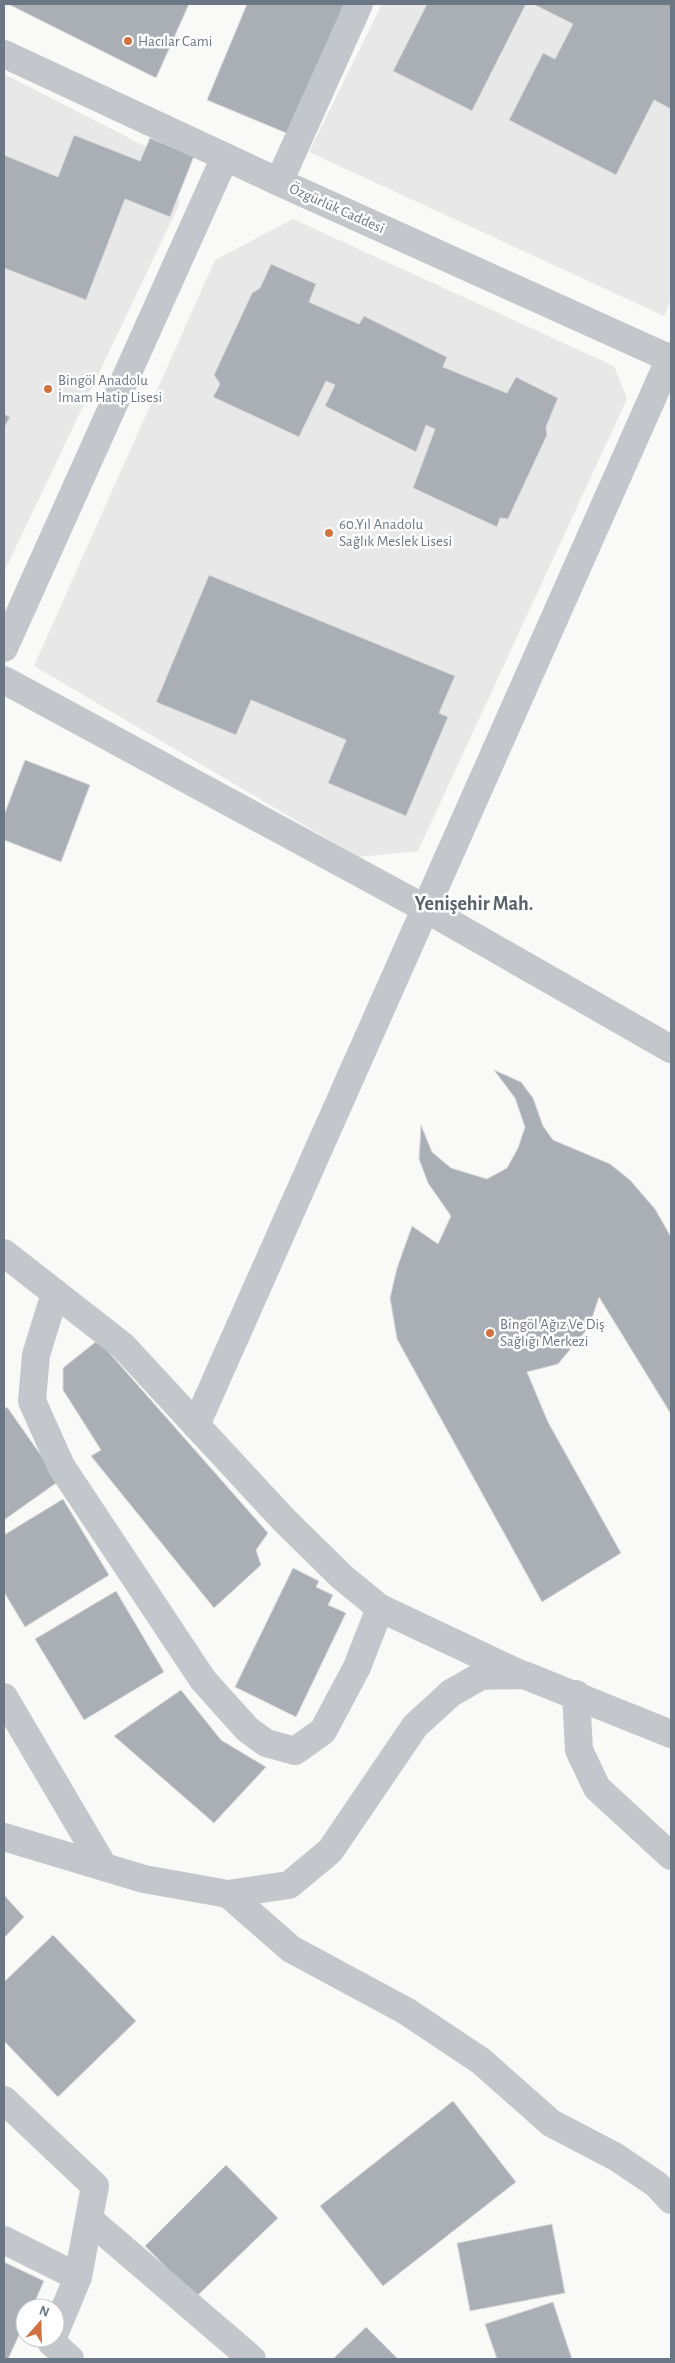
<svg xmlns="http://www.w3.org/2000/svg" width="675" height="2363" viewBox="0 0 675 2363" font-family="'Alegreya Sans',sans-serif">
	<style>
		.built { fill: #e7e8e7 }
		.building { fill: #a9afb5; stroke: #dbdbd9 }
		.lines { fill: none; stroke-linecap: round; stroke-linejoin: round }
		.minor { stroke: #c3c6ca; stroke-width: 28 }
		.poi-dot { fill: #d07341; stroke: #fff; stroke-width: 2 }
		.labels { text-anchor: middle; stroke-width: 5; stroke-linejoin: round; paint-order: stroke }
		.poi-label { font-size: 15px; fill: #6c7785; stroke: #fff; text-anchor: start }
		.street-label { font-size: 15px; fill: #6c7785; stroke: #fff }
		.district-label { font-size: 20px; font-weight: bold; fill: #59616b; stroke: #fff }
	</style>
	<rect width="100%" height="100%" fill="#f9f9f7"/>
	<g class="built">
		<polygon points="382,4 671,4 671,300 664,316 309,152"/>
		<polygon points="4,74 176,162 179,205 4,572"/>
		<polygon points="293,219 614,366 627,399 418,851 358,857 34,666 215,260"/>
	</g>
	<g class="building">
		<polygon points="8,4 189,4 156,78"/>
		<polygon points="247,4 346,4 291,135 207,100"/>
		<polygon points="427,4 526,4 472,111 393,71"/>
		<polygon points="533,4 671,4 671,109 654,100 616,175 509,120 543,53 555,59 573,24"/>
		<polygon points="74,135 140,161 150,138 194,156 170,217 125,199 86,300 4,268 4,155 58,177"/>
		<polygon points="271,264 316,284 309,302 359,324 364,316 447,357 443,367 507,393 516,377 558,398 546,427 547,435 508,519 500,518 497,527 413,488 435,429 426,425 416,452 325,406 335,385 326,381 299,437 213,397 220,384 214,375 252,293 260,288"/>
		<polygon points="4,414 10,417 4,428"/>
		<polygon points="209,575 455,676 439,713 448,717 406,816 328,783 346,740 251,700 236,735 156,702"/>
		<polygon points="25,760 90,785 61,862 4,840 4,815"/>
		<polygon points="494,1070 521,1082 533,1098 543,1126 553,1140 610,1164 630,1180 655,1209 671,1237 671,1414 599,1297 589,1327 558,1364 527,1372 548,1422 621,1553 542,1602 397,1339 390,1298 397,1268 412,1226 438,1244 451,1216 428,1183 419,1159 421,1125 432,1152 451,1168 487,1179 507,1168 518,1148 525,1127 515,1098"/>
		<polygon points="98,1340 268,1533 256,1550 261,1565 214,1608 91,1456 101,1450 63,1390 63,1368"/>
		<polygon points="7,1407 59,1481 4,1520 4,1409"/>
		<polygon points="63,1499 109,1575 25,1627 4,1592 4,1535"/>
		<polygon points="293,1568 319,1581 316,1587 333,1595 328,1605 346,1613 296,1717 235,1687"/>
		<polygon points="116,1591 164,1672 84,1720 35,1639"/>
		<polygon points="181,1690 221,1740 266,1767 214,1823 114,1736"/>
		<polygon points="4,1895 24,1917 4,1938"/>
		<polygon points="53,1935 136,2021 58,2097 4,2041 4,1982"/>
		<polygon points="453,2101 516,2182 383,2286 320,2206"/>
		<polygon points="226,2165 278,2218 196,2297 145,2246"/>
		<polygon points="552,2224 565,2293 470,2311 457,2243"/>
		<polygon points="4,2262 44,2281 32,2308 25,2308 25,2322 8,2359 4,2359"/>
		<polygon points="553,2302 572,2359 497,2359 485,2324"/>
		<polygon points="366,2327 398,2359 333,2359"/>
	</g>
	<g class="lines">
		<g class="minor">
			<polyline points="4,54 279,182 671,359"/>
			<polyline points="279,182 359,4"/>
			<polyline points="4,648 225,157"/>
			<polyline points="4,680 426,909 671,1049"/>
			<polyline points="4,1253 123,1346 283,1519 342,1577 380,1608 518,1673"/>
			<polyline points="55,1293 36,1355 32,1401 61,1466 203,1680 247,1729 266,1743 295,1751 323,1731 357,1667 380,1608"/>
			<polyline points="196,1425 671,356"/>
			<polyline points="576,1694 579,1750 597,1788 671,1856"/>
			<polyline points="4,1697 104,1867"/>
			<polyline points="4,1837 144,1879 228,1894 289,1885 330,1851 415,1726 451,1693 481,1676 524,1675 671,1734"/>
			<polyline points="228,1894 291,1949 406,2011 481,2061 551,2123 616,2157 656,2184 671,2200"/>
			<polyline points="4,2100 95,2186 78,2277 55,2332"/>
			<polyline points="90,2220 252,2359"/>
			<polyline points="4,2240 78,2277"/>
			<polyline points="51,2342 70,2359"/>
		</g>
	</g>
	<g class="poi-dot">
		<circle cx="128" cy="41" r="5"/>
		<circle cx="48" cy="389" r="5"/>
		<circle cx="329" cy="533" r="5"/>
		<circle cx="490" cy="1333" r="5"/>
	</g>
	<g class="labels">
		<g class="poi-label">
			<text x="138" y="46">Hacılar Cami</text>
			<text x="58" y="385">Bingöl Anadolu<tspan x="58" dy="17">İmam Hatip Lisesi</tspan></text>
			<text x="339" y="529">60.Yıl Anadolu<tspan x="339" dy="17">Sağlık Meslek Lisesi</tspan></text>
			<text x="500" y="1329">Bingöl Ağız Ve Diş<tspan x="500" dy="17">Sağlığı Merkezi</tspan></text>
		</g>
		<g class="street-label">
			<text transform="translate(337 208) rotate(24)" y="5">Özgürlük Caddesi</text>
		</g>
		<g class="district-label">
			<text x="474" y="910">Yenişehir Mah.</text>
		</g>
	</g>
	<rect width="675" height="2363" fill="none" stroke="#6c7785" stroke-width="10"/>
	<g transform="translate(40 2323) rotate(20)"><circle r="24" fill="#ffffff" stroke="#c4c9ce"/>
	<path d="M0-4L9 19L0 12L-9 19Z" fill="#d07341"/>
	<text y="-8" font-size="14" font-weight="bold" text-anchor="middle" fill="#6c7785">N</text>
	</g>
</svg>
